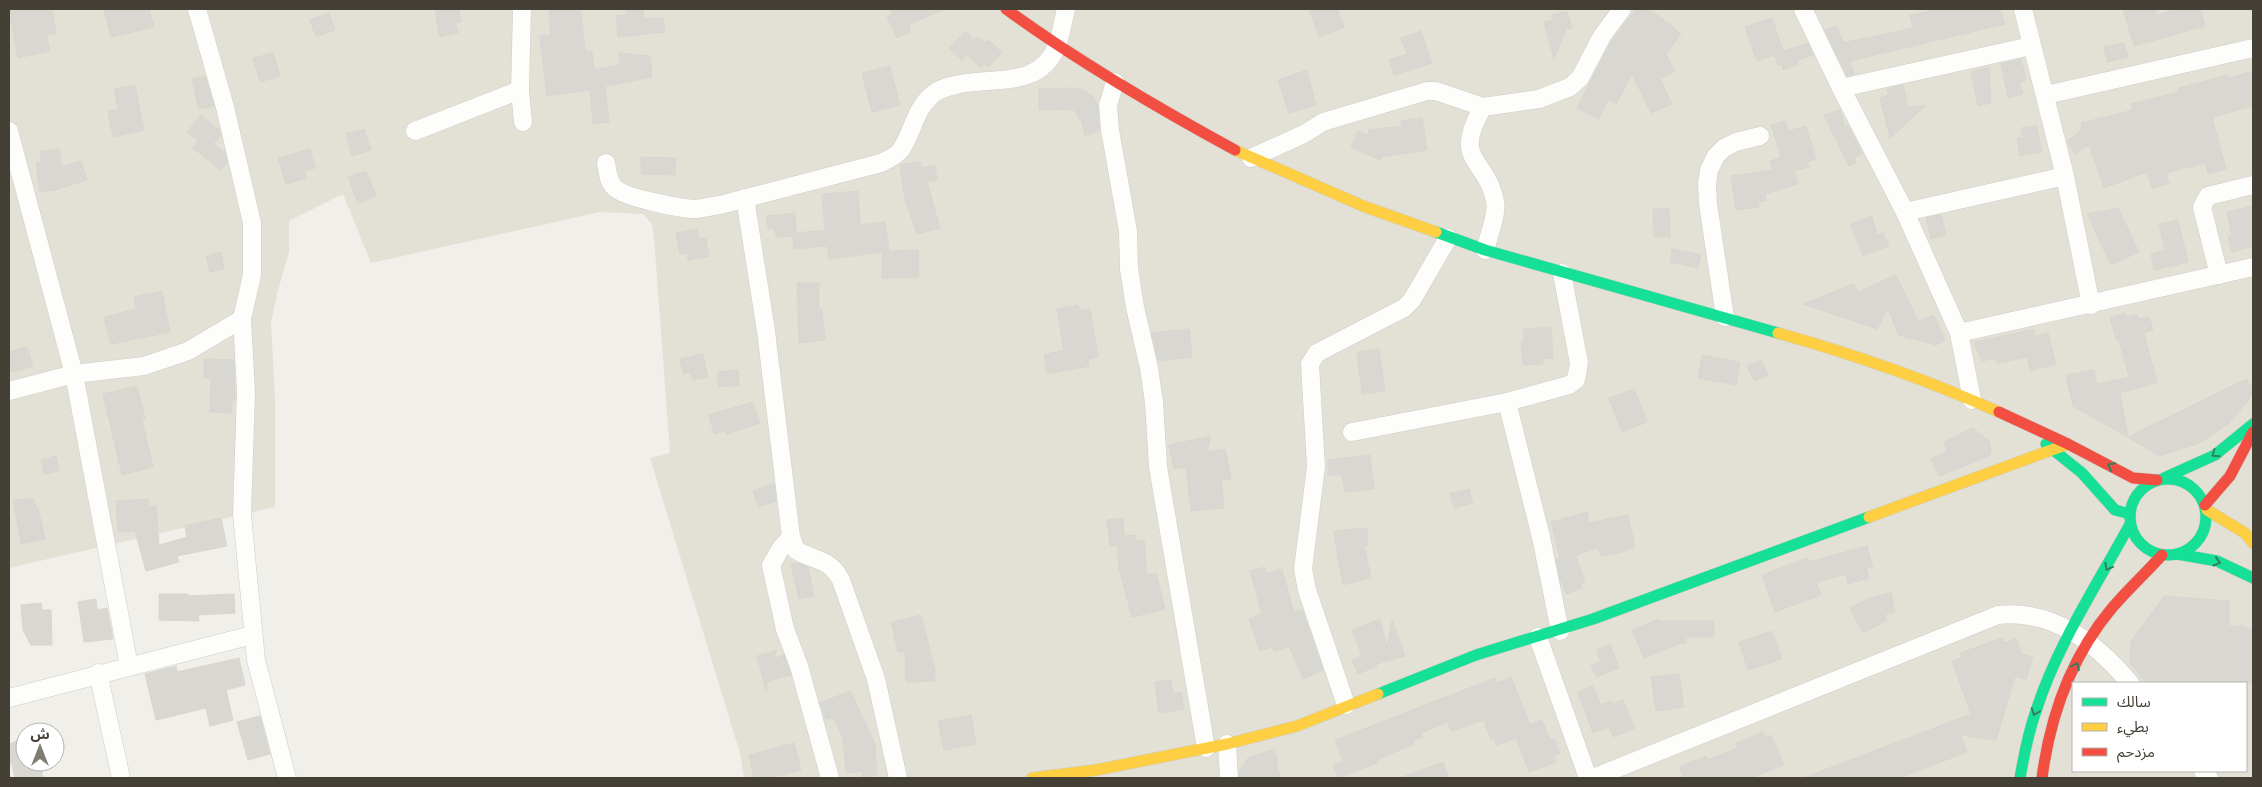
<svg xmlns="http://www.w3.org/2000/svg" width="2262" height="787" viewBox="0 0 2262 787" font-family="Mulish,'Noto Sans Arabic',sans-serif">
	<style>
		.residential { fill: #e3e1d6; fill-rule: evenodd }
		.building { fill: #d9d7d1; stroke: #d8d6cf }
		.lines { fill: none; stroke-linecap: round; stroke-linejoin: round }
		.street-casing { stroke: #ceccc7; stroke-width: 19 }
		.fast-casing { stroke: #ceccc0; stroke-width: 12 }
		.slow-casing { stroke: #ceccc0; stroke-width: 12 }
		.jam-casing { stroke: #ceccc0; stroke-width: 12 }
		.street { stroke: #fdfdfc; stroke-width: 18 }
		.fast { stroke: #16e098; stroke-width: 11 }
		.slow { stroke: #ffcf43; stroke-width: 11 }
		.jam { stroke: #f24e42; stroke-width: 11 }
		.oneway { stroke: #32805d }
	</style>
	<rect width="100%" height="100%" fill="#f0efe9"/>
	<path class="residential" d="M9,9H2253V778H744L740,753L650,458L670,453L654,238L652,224L643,214L600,212L371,263L343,194L289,221V252L277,294L271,324L275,399V507L9,568ZM2073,683H2246V771H2073Z"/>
	<g class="building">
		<polygon points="9,9 52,9 56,33 46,35 50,51 18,58"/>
		<polygon points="104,9 149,9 154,27 111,37"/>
		<polygon points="448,9 458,9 461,22 455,23 458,33 440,37 435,11"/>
		<polygon points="549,9 581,9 585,51 592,51 594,70 620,65 619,53 650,56 652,77 605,86 609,122 593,124 590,90 547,96 540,36 551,35"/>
		<polygon points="626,9 643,9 644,19 663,18 665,32 618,37 616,16 626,15"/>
		<polygon points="890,9 945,9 910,24 910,32 897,38 887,17 893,14"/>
		<polygon points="1309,9 1337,9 1344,27 1319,37"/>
		<polygon points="1636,9 1650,9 1681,34 1666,55 1675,71 1660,79 1672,104 1651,113 1632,74 1616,104 1608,99 1599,119 1577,108 1610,44"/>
		<polygon points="1938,9 2000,9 2005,24 1850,61 1854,74 1847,76 1825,30 1837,26 1843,43 1913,28 1910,15"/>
		<polygon points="2123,9 2156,9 2156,15 2178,9 2201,9 2205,26 2134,46"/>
		<polygon points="1567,11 1572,28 1566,29 1554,59 1544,22 1553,20 1551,15"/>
		<polygon points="329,13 335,30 316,37 310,20"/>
		<polygon points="1772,18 1783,51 1808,43 1813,55 1797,60 1798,64 1783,70 1782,64 1778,65 1775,55 1757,61 1745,27"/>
		<polygon points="966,31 974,40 978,36 985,43 989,40 1002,53 988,67 985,64 981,68 967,55 962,60 949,48"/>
		<polygon points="1421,31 1432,63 1394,75 1389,60 1407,54 1401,38"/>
		<polygon points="2124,43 2128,57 2107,62 2104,47"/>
		<polygon points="273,53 280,76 260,82 253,58"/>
		<polygon points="2021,59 2026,80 2019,82 2023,94 2008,98 2001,64"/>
		<polygon points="890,66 900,105 872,112 862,73"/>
		<polygon points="1989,67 1991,103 1978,106 1971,72"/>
		<polygon points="1307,70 1316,105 1289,113 1278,80"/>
		<polygon points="2253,71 2253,106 2212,117 2226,169 2208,174 2205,163 2166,173 2169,184 2152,188 2147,172 2104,188 2089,145 2075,154 2067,141 2082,130 2081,123 2133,110 2131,104 2179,92 2179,88 2228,75 2229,78"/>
		<polygon points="205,76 214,106 199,109 192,79"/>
		<polygon points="135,85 144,130 113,137 108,111 118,109 114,89"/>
		<polygon points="1903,85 1908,108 1926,105 1890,138 1880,98 1889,95 1887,89"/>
		<polygon points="1072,88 1082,89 1093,97 1098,105 1099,131 1085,135 1082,122 1073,109 1039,110 1039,89"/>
		<polygon points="1840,110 1845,127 1848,125 1862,154 1854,157 1856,163 1849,166 1824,115"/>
		<polygon points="201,115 219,130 221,135 213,144 225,153 227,162 221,170 193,148 198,141 187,132"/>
		<polygon points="1422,118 1427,150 1381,157 1380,160 1351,147 1358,131 1367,135 1369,130 1401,126 1401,121"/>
		<polygon points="1785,121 1788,131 1806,126 1816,159 1807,162 1809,167 1794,171 1798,184 1765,194 1766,201 1758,202 1759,207 1736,210 1731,176 1773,170 1770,161 1781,157 1771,125"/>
		<polygon points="2036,125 2042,152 2020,156 2017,138 2023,137 2021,128"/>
		<polygon points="364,129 371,150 352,156 346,134"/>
		<polygon points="59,149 62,167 81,161 87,180 55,190 40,192 36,163 42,163 40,152"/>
		<polygon points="310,149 315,168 304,171 307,178 286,184 278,158"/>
		<polygon points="641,157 676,158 675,175 641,174"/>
		<polygon points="920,162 921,168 935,165 937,180 927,182 940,228 917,234 905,199 900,165"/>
		<polygon points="366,171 376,196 358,203 348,177"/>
		<polygon points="858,191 860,225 885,222 889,251 918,250 919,277 882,278 882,252 829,259 827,246 794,249 793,236 776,237 775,228 768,229 766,216 795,213 796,233 825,230 822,194"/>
		<polygon points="2253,206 2253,246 2232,252 2228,236 2232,235 2227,212"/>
		<polygon points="2118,208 2139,252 2111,265 2087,214"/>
		<polygon points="1653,209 1669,209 1670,237 1654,237"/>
		<polygon points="1941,215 1946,235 1931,239 1926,218"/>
		<polygon points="1872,216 1877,235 1883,233 1889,246 1863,256 1850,225"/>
		<polygon points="2178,220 2188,262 2154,270 2151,254 2165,251 2159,224"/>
		<polygon points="697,229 699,239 706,238 709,256 688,260 687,253 680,254 676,233"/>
		<polygon points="1672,249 1701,255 1698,268 1670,262"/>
		<polygon points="221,252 224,269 210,272 206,256"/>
		<polygon points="1896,275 1918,321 1934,315 1945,341 1936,345 1898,335 1888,308 1877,329 1803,304 1854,284 1858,292"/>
		<polygon points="797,283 819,283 819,309 822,309 825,340 799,343"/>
		<polygon points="162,291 170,332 111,344 104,317 136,309 134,297"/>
		<polygon points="1078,305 1080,311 1090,309 1098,357 1088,359 1089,366 1047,374 1044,355 1064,350 1057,309"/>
		<polygon points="2125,313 2126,317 2137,314 2139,319 2149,317 2153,330 2144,333 2157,383 2120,393 2128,437 2073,406 2066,375 2094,370 2097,384 2129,377 2119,340 2116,340 2110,318"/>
		<polygon points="1551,327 1553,358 1543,359 1543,364 1523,365 1521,342 1524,342 1523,329"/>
		<polygon points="1189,329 1192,357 1158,361 1152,333"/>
		<polygon points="2034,329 2035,336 2048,333 2056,364 2030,371 2027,357 1997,363 1996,358 1982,361 1974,342"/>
		<polygon points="27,347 33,366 9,373 9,352"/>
		<polygon points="1379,349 1385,391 1362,394 1357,352"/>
		<polygon points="703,354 708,377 693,380 691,372 683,374 680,359"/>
		<polygon points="1702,355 1740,362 1736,385 1698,378"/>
		<polygon points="204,359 234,360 235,401 232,400 232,413 210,412 211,378 204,378"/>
		<polygon points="1761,360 1768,375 1754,381 1747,366"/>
		<polygon points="738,370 739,385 718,387 717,372"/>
		<polygon points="2246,379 2253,389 2248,401 2229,423 2200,443 2159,456 2128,437"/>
		<polygon points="137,386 145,419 142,420 153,467 122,475 103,394"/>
		<polygon points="1634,389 1647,422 1622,432 1609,398"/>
		<polygon points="753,402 760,423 726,434 725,431 714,434 709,415"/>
		<polygon points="1973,428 1989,441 1991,451 1989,456 1939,476 1931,459 1948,451 1944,442"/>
		<polygon points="1211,436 1207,452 1225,449 1231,479 1221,481 1224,508 1191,511 1186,467 1174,469 1169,445"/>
		<polygon points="1370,455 1374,489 1345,492 1342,475 1328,475 1328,460"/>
		<polygon points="56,456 59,471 44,474 41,460"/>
		<polygon points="774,483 776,501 758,507 753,491"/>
		<polygon points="1469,489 1473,503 1454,508 1450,494"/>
		<polygon points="34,499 36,508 38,508 45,539 21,544 13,500"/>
		<polygon points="148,499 149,507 156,506 159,545 187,537 185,526 221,518 227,546 177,556 179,562 146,571 135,531 118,532 116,501"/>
		<polygon points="1587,512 1589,523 1628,515 1635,547 1626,549 1626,551 1601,556 1598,547 1576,556 1585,582 1580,583 1582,588 1566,594 1559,575 1556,559 1560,558 1551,522"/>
		<polygon points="1123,518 1124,536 1135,535 1135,541 1144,540 1147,575 1156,573 1165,609 1132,617 1119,569 1117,546 1110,546 1107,520"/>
		<polygon points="1367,528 1368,545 1364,545 1371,578 1343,585 1338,560 1334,531"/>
		<polygon points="1867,546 1873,567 1866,568 1869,578 1848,584 1846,574 1816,582 1821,595 1775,612 1762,575 1807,558 1808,562"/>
		<polygon points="797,563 808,567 814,596 799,599 791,564"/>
		<polygon points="1265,567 1266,574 1282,569 1294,613 1302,610 1323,670 1303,679 1289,646 1274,652 1272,647 1260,651 1249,619 1262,614 1250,571"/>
		<polygon points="1891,593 1895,612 1884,615 1887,620 1863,633 1850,608 1870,598"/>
		<polygon points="159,594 188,594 188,596 234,594 235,613 198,615 199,621 159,620"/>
		<polygon points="2164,596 2229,601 2229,626 2243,626 2253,631 2253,683 2146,683 2130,663 2131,641"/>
		<polygon points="96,599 97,610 107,608 113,639 84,642 78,602"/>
		<polygon points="41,603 42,610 51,610 52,645 31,645 23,630 21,605"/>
		<polygon points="921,615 935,671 935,681 906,682 905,651 898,652 891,622"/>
		<polygon points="1380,619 1387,648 1392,620 1405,656 1376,664 1377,666 1358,674 1352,660 1362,656 1352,630"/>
		<polygon points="1659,619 1659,621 1714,621 1714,637 1686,637 1686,643 1681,643 1644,658 1632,630"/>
		<polygon points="1772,631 1782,659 1748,670 1739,642"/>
		<polygon points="2002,638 2004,643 2016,638 2021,654 2033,657 2026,679 2015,676 1996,740 1961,735 1967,752 1900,778 1803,778 1971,714 1952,661 1961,658 1960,653"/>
		<polygon points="1610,644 1619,668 1596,677 1591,665 1601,661 1596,650"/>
		<polygon points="776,650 774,659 784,655 791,675 768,681 766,691 757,656"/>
		<polygon points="239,658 245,685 226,690 233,720 210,726 206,708 156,720 145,674 176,666 177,672"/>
		<polygon points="1679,674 1684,707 1656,711 1651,677"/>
		<polygon points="1511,677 1530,725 1542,720 1550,740 1554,739 1560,753 1554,756 1556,762 1529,772 1516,738 1497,745 1494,738 1491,740 1484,720 1451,731 1448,722 1421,733 1423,737 1413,741 1414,744 1378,759 1379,762 1338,778 1333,765 1343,761 1335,740 1495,678 1497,683"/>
		<polygon points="1171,680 1173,693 1181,692 1184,709 1159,713 1155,682"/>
		<polygon points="1593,686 1601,705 1611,701 1612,704 1623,700 1635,728 1613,737 1609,727 1593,733 1578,692"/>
		<polygon points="850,691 875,744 877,775 862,777 862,771 846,773 843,738 834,718 826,719 820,703"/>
		<polygon points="971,715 976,744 944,750 938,721"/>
		<polygon points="260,716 270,754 248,760 237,722"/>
		<polygon points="1763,732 1765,738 1771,735 1784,765 1751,778 1684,778 1679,767 1706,756 1708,760 1738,748 1736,743"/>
		<polygon points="25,738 25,762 40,762 43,778 15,778 12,764 9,764 9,744"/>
		<polygon points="794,743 801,770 769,778 754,778 749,755"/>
		<polygon points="1274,749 1278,763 1276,764 1281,778 1239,778 1239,771 1248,758"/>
		<polygon points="1443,762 1449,778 1402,778 1402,777"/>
	</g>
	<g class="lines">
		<defs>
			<g id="street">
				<polyline points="197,9 225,107 252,223 252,275 242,319 246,392 242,515 256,660 287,778"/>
				<polyline points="522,9 520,90 523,122"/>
				<polyline points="1803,9 1841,88 1905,212 1959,333 1972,400"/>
				<polyline points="2023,9 2065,176 2091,305"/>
				<polyline points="1115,82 1108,105 1110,130 1128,231 1129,269 1135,307 1149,368 1154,402 1158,467 1206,748"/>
				<polyline points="1841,88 2031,46"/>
				<polyline points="2046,95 2253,48"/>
				<polyline points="9,131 74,374 129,666"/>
				<polyline points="415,131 520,90"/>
				<polyline points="1251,158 1304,134 1323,122 1427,91 1436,91 1483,107"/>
				<path d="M606,163C608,173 608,182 615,188C625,198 679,208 693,209C702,209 711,206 720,205L881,163C887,160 896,156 900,151C913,133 914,110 932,95C939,88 951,86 960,84C996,77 1040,88 1057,46C1061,35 1063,21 1066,9"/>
				<path d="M745,198L766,331L791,537L796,550C814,561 830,558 841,580L876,679L898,778"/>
				<polyline points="1905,212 2065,176"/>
				<path d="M1485,250C1488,238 1498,213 1495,201C1486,156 1451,163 1483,107L1539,99L1570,87L1580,78L1602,36L1622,9"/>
				<polyline points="2219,275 2202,207 2208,196 2253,185"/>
				<polyline points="1725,317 1708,204 1707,184 1709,170 1716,156 1724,148 1736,142 1760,136"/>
				<polyline points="1959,333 2253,267"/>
				<polyline points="9,391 74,374 144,366 188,351 242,319"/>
				<polyline points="1507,402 1541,537 1560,631"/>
				<polyline points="1352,432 1507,402 1569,385 1576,380 1579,363 1562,273"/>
				<polyline points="791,537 781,548 771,565 785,629 799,666 830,778"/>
				<polyline points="1538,637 1588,778"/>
				<polyline points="98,673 121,778"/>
				<polyline points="9,698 252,635"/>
				<polyline points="1346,705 1307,590 1303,569 1316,467 1310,364 1317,353 1404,308 1412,300 1448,238"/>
				<polyline points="1227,744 1229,778"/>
				<polyline points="2203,771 2209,778"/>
				<path d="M1593,778L1998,615C2053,609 2096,643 2130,683"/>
			</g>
			<g id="fast">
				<polyline points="1436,232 1485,250 1778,333"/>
				<polyline points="2046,444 2082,473 2115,510 2130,514"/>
				<polyline points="2164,478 2215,455 2253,424"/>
				<circle cx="2168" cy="517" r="38"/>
				<polyline points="2177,554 2217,561 2253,578"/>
				<polyline points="1378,694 1476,655 1593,619 1869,517"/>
				<path d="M2020,778C2024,755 2028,733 2036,711C2057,645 2097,585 2130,524"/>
			</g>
			<g id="slow">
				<polyline points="1235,150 1363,206 1436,232"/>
				<path d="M1778,333C1853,354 1928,380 1999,412"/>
				<polyline points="2207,510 2245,533 2253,543"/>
				<polyline points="1869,517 2068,444"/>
				<polyline points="1032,778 1096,770 1227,744 1297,726 1378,694"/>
			</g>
			<g id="jam">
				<path d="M1006,9C1079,62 1156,107 1235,150"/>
				<polyline points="1999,412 2068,444 2133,478 2157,480"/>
				<polyline points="2205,505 2230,476 2253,432"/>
				<path d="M2042,778C2050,716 2071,657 2112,608C2128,589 2146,573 2162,555"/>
			</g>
		</defs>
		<use href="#street" class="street-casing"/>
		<use href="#fast" class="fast-casing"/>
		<use href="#slow" class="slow-casing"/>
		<use href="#jam" class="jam-casing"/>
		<use href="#street" class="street"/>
		<use href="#fast" class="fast"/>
		<use href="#slow" class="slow"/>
		<use href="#jam" class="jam"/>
	</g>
	<defs><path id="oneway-chevron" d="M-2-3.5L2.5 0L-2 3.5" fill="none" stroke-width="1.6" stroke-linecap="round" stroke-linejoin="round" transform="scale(1.25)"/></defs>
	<g class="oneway">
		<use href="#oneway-chevron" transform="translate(2215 454) rotate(145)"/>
		<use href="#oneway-chevron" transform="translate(2111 466) rotate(-152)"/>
		<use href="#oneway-chevron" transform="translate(2217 562) rotate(17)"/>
		<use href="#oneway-chevron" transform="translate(2108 567) rotate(119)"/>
		<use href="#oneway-chevron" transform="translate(2076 666) rotate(-64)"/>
		<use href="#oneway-chevron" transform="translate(2035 712) rotate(111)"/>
	</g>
	<rect width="2262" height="787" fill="none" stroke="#454035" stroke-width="20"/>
	<rect x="2072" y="682" width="175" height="90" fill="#ffffff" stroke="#b5b3ae"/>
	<rect x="2082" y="698" width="25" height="8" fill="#16e098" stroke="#b5b3ae"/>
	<text x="2117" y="707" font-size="15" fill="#454035">سالك</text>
	<rect x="2082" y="723" width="25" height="8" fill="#ffcf43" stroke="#b5b3ae"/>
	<text x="2117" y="732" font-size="15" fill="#454035">بطيء</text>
	<rect x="2082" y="748" width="25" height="8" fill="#f24e42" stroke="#b5b3ae"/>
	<text x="2117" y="757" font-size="15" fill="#454035">مزدحم</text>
	<g transform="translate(40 747)"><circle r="24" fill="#ffffff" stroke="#b5b3ae"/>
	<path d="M0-4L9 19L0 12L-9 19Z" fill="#817d74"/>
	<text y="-8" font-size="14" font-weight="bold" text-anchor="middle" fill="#454035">ش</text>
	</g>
</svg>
